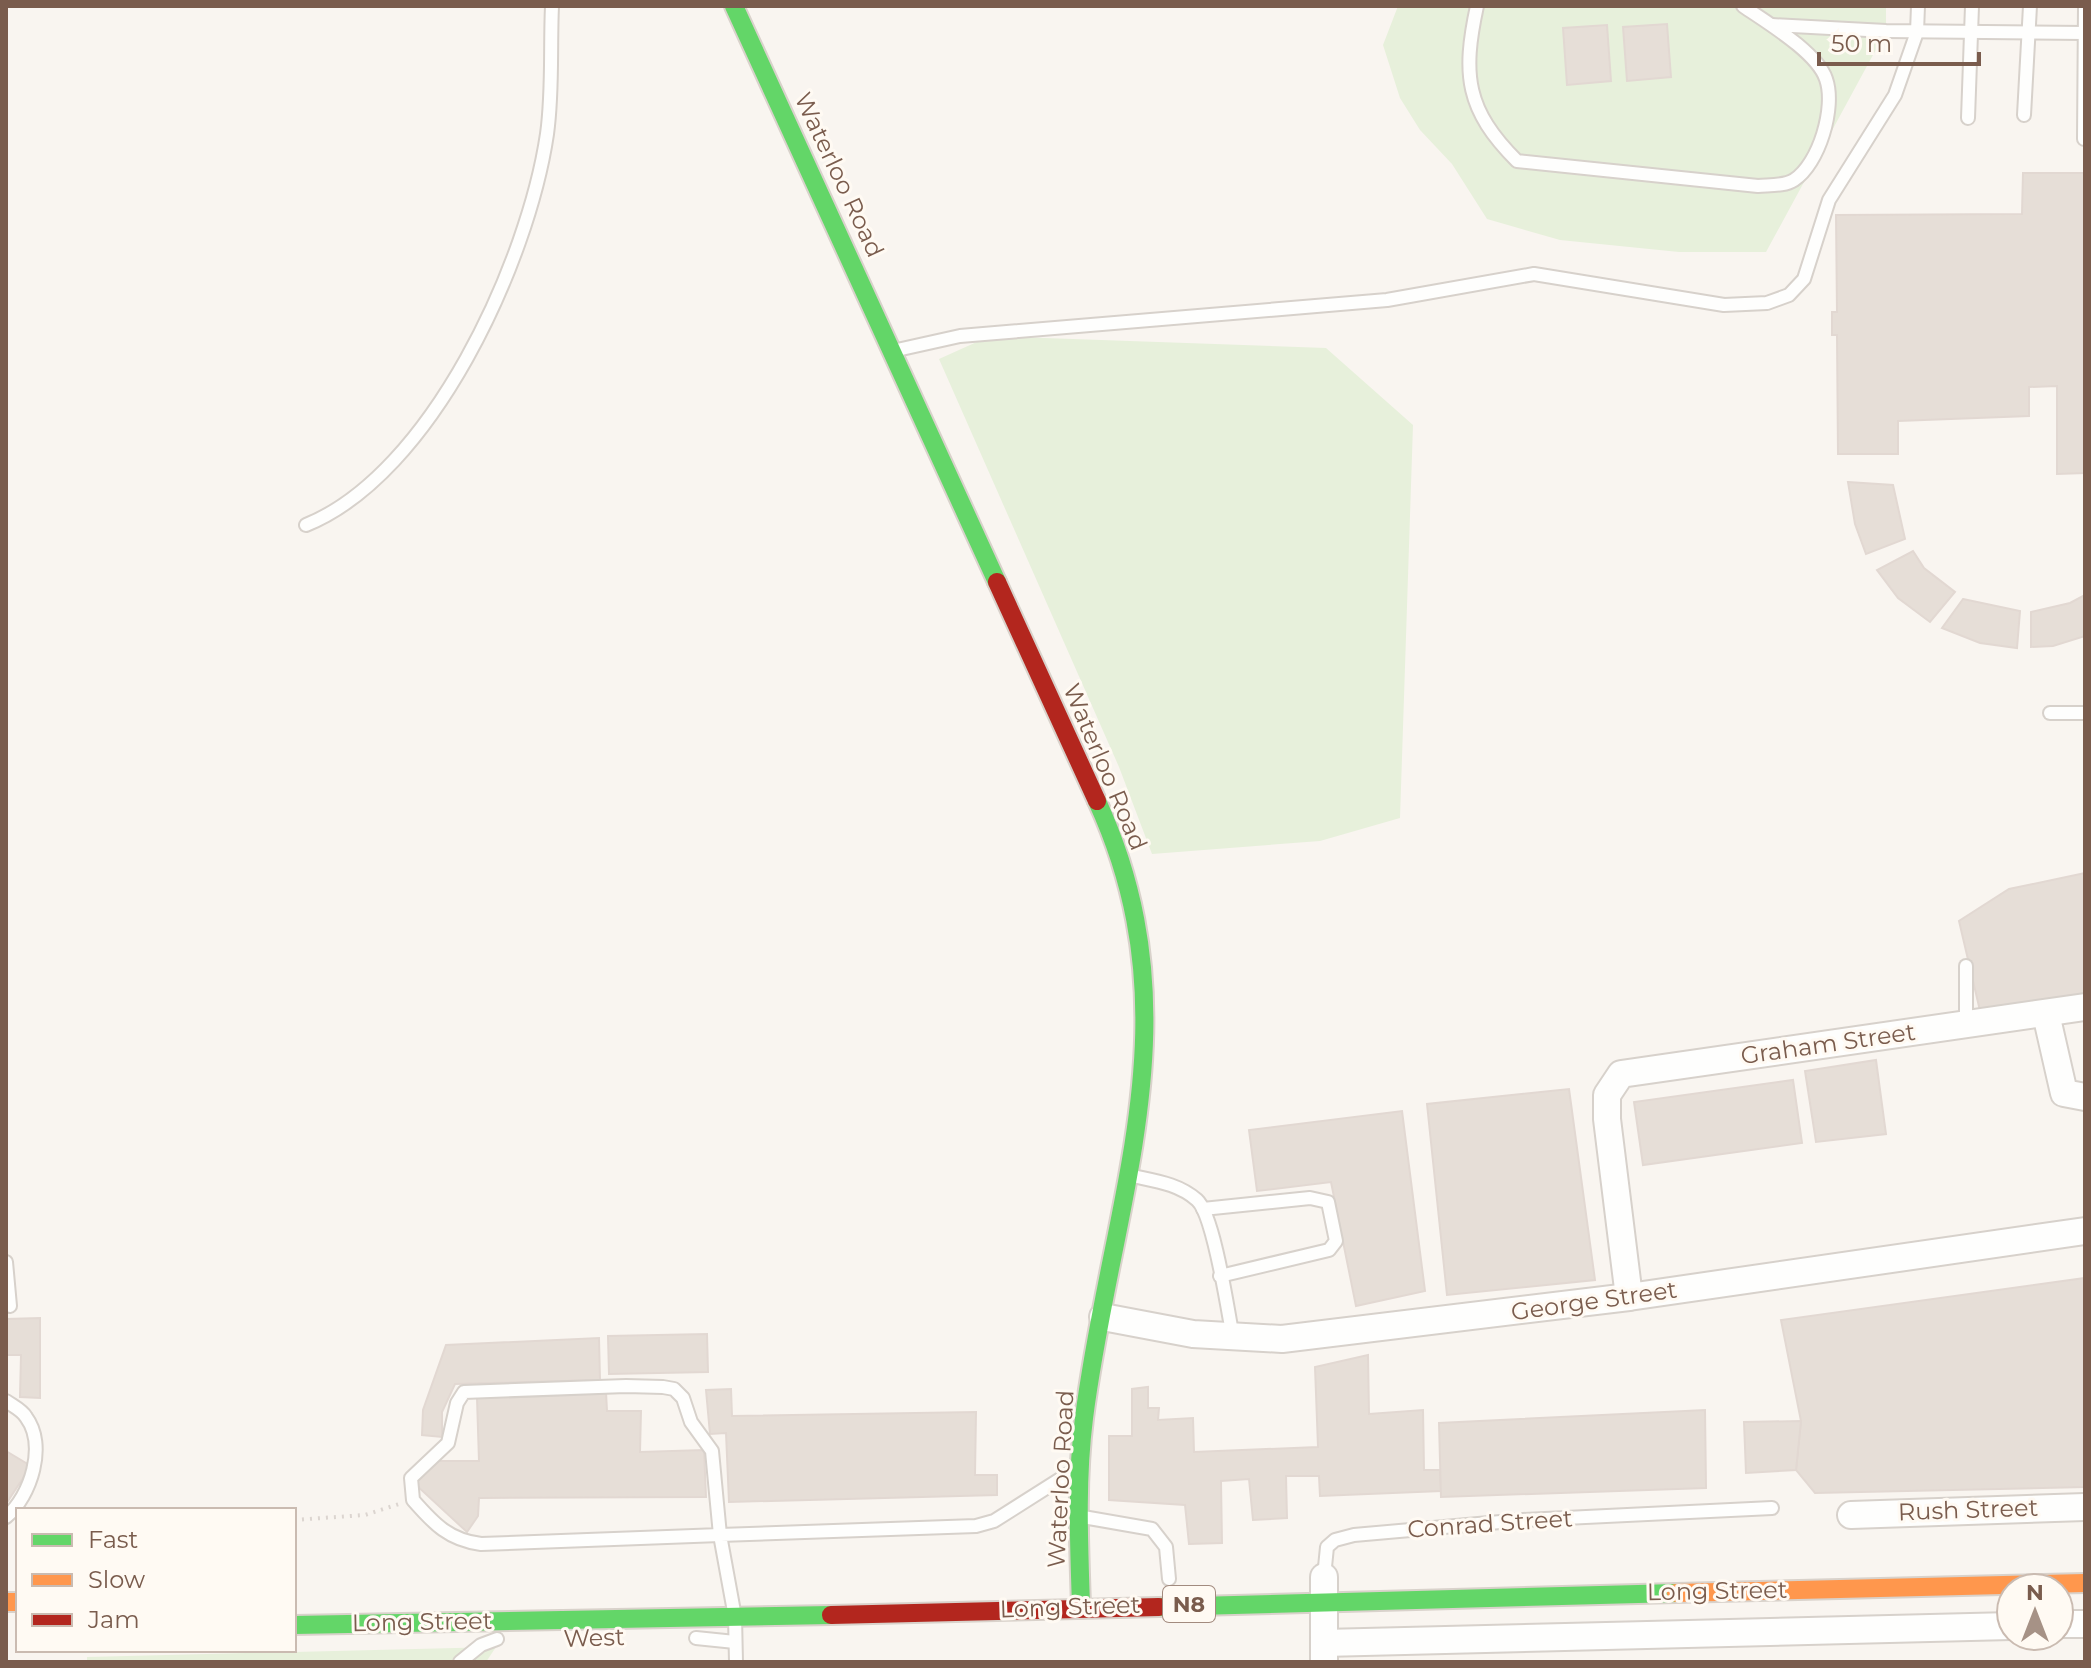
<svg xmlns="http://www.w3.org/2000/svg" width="2091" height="1668" viewBox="0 0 2091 1668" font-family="Montserrat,sans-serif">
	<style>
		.green { fill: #e7f0db }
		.building { fill: #e6ded7; stroke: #e2d8d2; stroke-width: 2 }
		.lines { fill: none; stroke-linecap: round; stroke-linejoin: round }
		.lane-casing { stroke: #d7d1cb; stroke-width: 16 }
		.street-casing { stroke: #d7d1cb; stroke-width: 30 }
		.fast-casing { stroke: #d9d2cb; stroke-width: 22 }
		.slow-casing { stroke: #d9d2cb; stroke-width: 22 }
		.jam-casing { stroke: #d9d2cb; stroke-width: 22 }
		.path { stroke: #dcd5d0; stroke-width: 4; stroke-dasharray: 2 6; stroke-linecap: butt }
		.lane { stroke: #fefefd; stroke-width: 12 }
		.street { stroke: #fefefd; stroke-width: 26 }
		.fast { stroke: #63d668; stroke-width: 18 }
		.slow { stroke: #ff974d; stroke-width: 18 }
		.jam { stroke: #b3261e; stroke-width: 18 }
		.labels { text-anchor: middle; stroke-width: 6; stroke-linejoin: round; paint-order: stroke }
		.shield { fill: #fffaf3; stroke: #a28b7f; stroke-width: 2 }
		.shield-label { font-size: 22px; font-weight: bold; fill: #7a5c4d }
		.street-label { font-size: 24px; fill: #7a5c4d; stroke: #fffaf3 }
	</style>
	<rect width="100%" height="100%" fill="#f9f5f0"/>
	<g class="green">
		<polygon points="1398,6 1886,6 1886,31 1766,252 1679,252 1560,240 1487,219 1452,164 1420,130 1400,98 1383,45"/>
		<polygon points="990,336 1326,348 1413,425 1400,818 1320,841 1152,854 1119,767 939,359"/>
		<polygon points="496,1647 486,1662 87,1662 87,1657"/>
	</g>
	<g class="building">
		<polygon points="1667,24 1671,77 1627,81 1623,27"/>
		<polygon points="1607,25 1611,81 1567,85 1563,28"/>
		<polygon points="2023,173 2085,173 2085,473 2057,474 2057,386 2029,387 2029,416 1898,421 1898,454 1838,454 1837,335 1832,335 1832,312 1837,312 1836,215 2022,214"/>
		<polygon points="1848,482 1893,485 1905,539 1866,554 1855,524"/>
		<polygon points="1913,551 1924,568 1955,592 1930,622 1898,598 1877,570"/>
		<polygon points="2085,595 2085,636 2053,646 2031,647 2031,612 2070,603"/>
		<polygon points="1963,599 2020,611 2017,648 1980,643 1942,628"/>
		<polygon points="2085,873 2085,994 1981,1015 1959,921 2009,889"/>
		<polygon points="1876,1060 1886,1134 1816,1142 1805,1071"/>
		<polygon points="1793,1080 1802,1143 1643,1165 1634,1102"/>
		<polygon points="1569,1089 1595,1280 1447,1295 1427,1104"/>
		<polygon points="1402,1111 1425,1291 1356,1306 1331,1182 1257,1191 1249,1130"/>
		<polygon points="2085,1278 2085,1487 1815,1493 1796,1470 1801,1421 1781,1320"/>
		<polygon points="40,1318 40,1398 20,1397 21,1355 6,1355 6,1319"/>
		<polygon points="707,1334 708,1372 609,1374 608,1336"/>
		<polygon points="599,1338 600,1380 455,1384 442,1412 442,1437 422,1435 423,1410 446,1345"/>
		<polygon points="1368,1355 1369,1414 1423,1410 1424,1470 1440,1470 1441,1491 1320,1496 1319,1476 1286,1476 1287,1518 1253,1520 1249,1479 1221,1481 1222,1543 1189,1544 1185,1505 1109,1500 1109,1436 1132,1436 1132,1389 1148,1387 1148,1408 1159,1408 1158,1420 1193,1418 1194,1452 1318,1447 1315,1367"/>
		<polygon points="731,1389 732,1416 976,1412 975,1475 997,1475 997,1495 729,1502 726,1433 710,1434 706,1390"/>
		<polygon points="606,1392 607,1411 641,1411 640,1452 704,1450 706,1497 479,1498 478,1516 467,1532 415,1484 437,1461 479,1461 477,1398"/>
		<polygon points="1705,1410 1706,1488 1441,1497 1439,1423"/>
		<polygon points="1801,1421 1796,1470 1746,1473 1744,1422"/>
		<polygon points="6,1451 31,1466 6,1504"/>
	</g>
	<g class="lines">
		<defs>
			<g id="lane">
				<path d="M1477,6C1462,75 1466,110 1517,161L1758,186C1770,185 1785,186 1794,180C1819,164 1836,107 1826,79C1817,52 1766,22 1743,6"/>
				<polyline points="1772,25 1886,31 2085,33"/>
				<polyline points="2024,115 2030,6"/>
				<polyline points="1968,118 1972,6"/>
				<polyline points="2084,139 2085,6"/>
				<polyline points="897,350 960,336 1387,300 1534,274 1724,305 1767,303 1789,295 1804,279 1829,200 1895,95 1917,32 1918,6"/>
				<path d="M306,525C432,474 528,262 547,134C553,91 550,49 552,6"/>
				<polyline points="2050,713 2085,713"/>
				<polyline points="1966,1025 1966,966"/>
				<path d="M1133,1176C1156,1181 1179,1184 1197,1200C1214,1215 1228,1312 1233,1338"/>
				<polyline points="1203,1209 1310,1198 1328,1202 1336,1241 1329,1250 1220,1276"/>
				<polyline points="6,1262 10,1306"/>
				<path d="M626,1386L663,1387L674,1389L683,1398L691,1422L712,1451L720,1535L481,1544C449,1540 434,1524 413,1500L411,1478L448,1443L457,1403L464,1392Z"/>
				<path d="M6,1401C13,1406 22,1410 26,1417C47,1445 31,1496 6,1517"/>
				<polyline points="1083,1517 1152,1529 1166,1547 1169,1579"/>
				<polyline points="1324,1577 1327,1547 1335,1540 1354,1535 1523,1520 1772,1508"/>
				<polyline points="696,1638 735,1642"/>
				<polyline points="460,1662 481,1645 497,1639"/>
				<polyline points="736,1662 735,1617 720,1535 976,1526 994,1521 1076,1469"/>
			</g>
			<g id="street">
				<polyline points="2046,1014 2064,1093 2085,1097"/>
				<polyline points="1629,1297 1607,1119 1607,1095 1621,1074 2085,1007"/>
				<polyline points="1103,1317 1193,1334 1282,1339 1629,1297 2085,1231"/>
				<polyline points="1851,1515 2085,1507"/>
				<polyline points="1324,1577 1324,1662"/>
				<polyline points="2059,1624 2085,1624"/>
				<polyline points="1324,1643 2011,1626"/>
			</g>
			<g id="fast">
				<polyline points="734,6 997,582"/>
				<path d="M1081,1606C1079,1544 1076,1481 1084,1418C1112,1198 1197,1019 1097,801"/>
				<polyline points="1159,1607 1676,1593"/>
				<polyline points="294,1625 831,1615"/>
			</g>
			<g id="slow">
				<polyline points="1676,1593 2085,1583"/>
				<polyline points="6,1602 18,1602"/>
			</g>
			<g id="jam">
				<polyline points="997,582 1097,801"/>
				<polyline points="831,1615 1159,1607"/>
			</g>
		</defs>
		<use href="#lane" class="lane-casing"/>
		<use href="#street" class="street-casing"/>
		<use href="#fast" class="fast-casing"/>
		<use href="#slow" class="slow-casing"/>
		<use href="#jam" class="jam-casing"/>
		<polyline class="path" points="294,1520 365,1515 399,1504"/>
		<use href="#lane" class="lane"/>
		<use href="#street" class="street"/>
		<use href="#fast" class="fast"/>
		<use href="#slow" class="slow"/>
		<use href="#jam" class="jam"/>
	</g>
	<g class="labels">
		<rect class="shield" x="1163" y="1586" width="52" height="36" rx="6"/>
		<g class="shield-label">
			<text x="1189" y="1612">N8</text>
		</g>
		<g class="street-label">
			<text transform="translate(839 175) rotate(65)" y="8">Waterloo Road</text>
			<text transform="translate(1105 767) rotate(67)" y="8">Waterloo Road</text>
			<text transform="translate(1828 1044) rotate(-8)" y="8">Graham Street</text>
			<text transform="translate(1594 1301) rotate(-8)" y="8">George Street</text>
			<text transform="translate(1061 1479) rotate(-87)" y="8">Waterloo Road</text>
			<text transform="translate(1968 1510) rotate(-2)" y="8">Rush Street</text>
			<text transform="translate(1490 1524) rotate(-4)" y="8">Conrad Street</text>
			<text transform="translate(1717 1591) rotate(-1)" y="8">Long Street</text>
			<text transform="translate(1070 1607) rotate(-2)" y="8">Long Street</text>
			<text transform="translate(422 1622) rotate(-1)" y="8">Long Street</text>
			<text transform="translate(594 1638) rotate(-2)" y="8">West</text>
		</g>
	</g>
	<rect width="2091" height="1668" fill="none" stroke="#7a5c4d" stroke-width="16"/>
	<rect x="16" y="1508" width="280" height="144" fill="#fffaf3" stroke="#cabbb1" stroke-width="2"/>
	<rect x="32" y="1534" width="40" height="12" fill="#63d668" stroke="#cabbb1" stroke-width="2"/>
	<text x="88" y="1548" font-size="24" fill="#7a5c4d">Fast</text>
	<rect x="32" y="1574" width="40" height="12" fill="#ff974d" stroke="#cabbb1" stroke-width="2"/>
	<text x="88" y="1588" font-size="24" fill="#7a5c4d">Slow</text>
	<rect x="32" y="1614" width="40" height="12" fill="#b3261e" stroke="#cabbb1" stroke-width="2"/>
	<text x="88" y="1628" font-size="24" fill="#7a5c4d">Jam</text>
	<g transform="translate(2035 1612)"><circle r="38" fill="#fffaf3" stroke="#cabbb1" stroke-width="2"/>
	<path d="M0-6L14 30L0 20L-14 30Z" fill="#a69286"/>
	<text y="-12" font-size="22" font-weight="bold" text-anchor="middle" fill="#7a5c4d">N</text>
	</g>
	<path d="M1819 52v12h160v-12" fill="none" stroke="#7a5c4d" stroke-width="4"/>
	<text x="1831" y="52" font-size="24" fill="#7a5c4d" stroke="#fffaf3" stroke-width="6" paint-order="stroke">50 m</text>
</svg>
